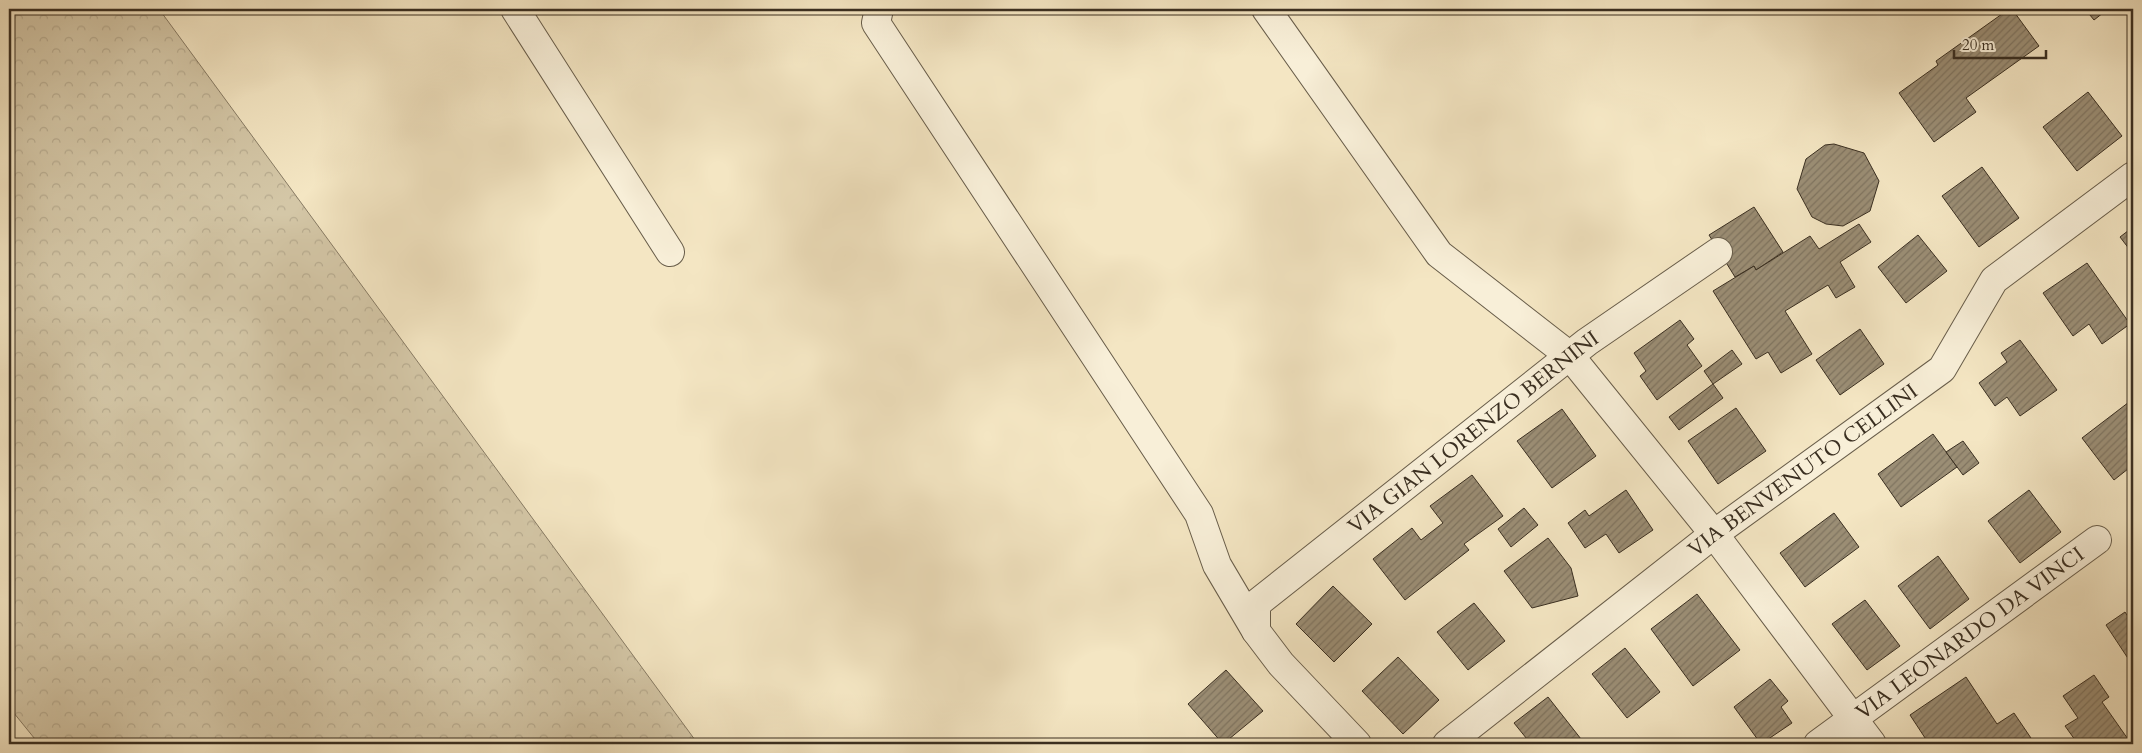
<svg xmlns="http://www.w3.org/2000/svg" width="2142" height="753" viewBox="0 0 2142 753" font-family="Cardo,serif">
	<style>
		.forest { fill: url(#forest-crowns); stroke: #877b64 }
		.building { fill: url(#building-hatch); stroke: #3a2f21 }
		.lines { fill: none; stroke-linecap: round; stroke-linejoin: round }
		.minor-casing { stroke: #685d4a; stroke-width: 30 }
		.minor { stroke: #f8efd8; stroke-width: 28 }
		.labels { text-anchor: middle; stroke-width: 4.5; stroke-linejoin: round; paint-order: stroke }
		.street-label { font-size: 21px; fill: #3a2f21; stroke: #f8efd8 }
	</style>
	<defs>
		<pattern id="forest-crowns" width="20" height="18" patternUnits="userSpaceOnUse" patternTransform="scale(1.25)"><rect width="20" height="18" fill="#d4c7a7"/><path d="M2 6a3 3 0 1 1 6 0M12 15a3 3 0 1 1 6 0" fill="none" stroke="#b7ab8f"/></pattern>
		<pattern id="building-hatch" width="6" height="6" patternUnits="userSpaceOnUse" patternTransform="scale(1.25)"><rect width="6" height="6" fill="#9b8e75"/><path d="M-1 1l2-2M0 6l6-6M5 7l2-2" fill="none" stroke="#7f7460"/></pattern>
	</defs>
	<rect width="100%" height="100%" fill="#f4e6c3"/>
	<filter id="stains"><feTurbulence type="fractalNoise" baseFrequency=".004" numOctaves="4"/><feColorMatrix values="0 0 0 0 .2 0 0 0 0 .09 0 0 0 0 .02 0 0 0 .5 -.17"/></filter>
	<radialGradient id="worn" r=".72"><stop offset=".6" stop-color="#630" stop-opacity="0"/><stop offset="1" stop-color="#630" stop-opacity=".3"/></radialGradient>
	<polygon class="forest" points="9,9 159,9 698,744 39,744 9,707"/>
	<g class="building">
		<polygon points="2009,9 2012,9 2039,46 1966,98 1976,112 1934,142 1899,93 1938,65 1936,61"/>
		<polygon points="2085,9 2108,9 2094,20"/>
		<polygon points="2088,92 2122,136 2077,171 2043,127"/>
		<polygon points="1834,144 1864,153 1879,181 1870,211 1843,226 1826,224 1812,217 1797,189 1806,159 1825,145"/>
		<polygon points="1982,167 2019,218 1979,247 1942,196"/>
		<polygon points="1754,207 1783,252 1756,270 1754,266 1735,277 1709,235"/>
		<polygon points="1859,224 1871,242 1840,262 1855,287 1836,298 1828,285 1785,311 1812,354 1781,373 1768,352 1756,359 1713,291 1754,266 1756,270 1810,236 1819,249"/>
		<polygon points="2133,227 2133,254 2120,237"/>
		<polygon points="1918,235 1947,271 1906,303 1878,267"/>
		<polygon points="2087,263 2130,324 2102,344 2089,324 2073,336 2043,293"/>
		<polygon points="1680,320 1694,339 1687,345 1702,366 1657,400 1640,376 1646,371 1634,353"/>
		<polygon points="1860,329 1884,364 1840,395 1816,360"/>
		<polygon points="2020,340 2057,390 2020,416 2007,397 1995,406 1979,383 2007,362 2001,353"/>
		<polygon points="1732,350 1742,364 1713,384 1704,371"/>
		<polygon points="1713,384 1723,398 1679,430 1669,417"/>
		<polygon points="2133,399 2133,465 2114,480 2082,438"/>
		<polygon points="1736,408 1766,451 1718,484 1688,441"/>
		<polygon points="1562,409 1596,456 1552,488 1517,441"/>
		<polygon points="1933,434 1957,467 1901,507 1878,474"/>
		<polygon points="1963,441 1979,463 1963,475 1946,452"/>
		<polygon points="1472,475 1503,516 1464,544 1469,550 1405,600 1373,559 1412,528 1421,540 1443,523 1430,506"/>
		<polygon points="1626,490 1653,530 1619,553 1606,534 1585,548 1568,523 1585,510 1589,516"/>
		<polygon points="2029,490 2061,532 2020,563 1988,521"/>
		<polygon points="1524,508 1538,525 1511,547 1498,529"/>
		<polygon points="1834,513 1859,547 1805,587 1780,553"/>
		<polygon points="1548,538 1571,568 1578,596 1532,608 1504,571"/>
		<polygon points="1938,556 1969,599 1930,629 1898,586"/>
		<polygon points="1333,586 1372,624 1334,662 1296,624"/>
		<polygon points="1697,594 1740,650 1693,686 1651,629"/>
		<polygon points="1865,600 1900,646 1867,670 1832,624"/>
		<polygon points="1474,603 1505,641 1468,670 1437,632"/>
		<polygon points="2125,612 2133,624 2133,666 2106,625"/>
		<polygon points="1625,648 1660,692 1627,718 1592,674"/>
		<polygon points="1398,657 1439,700 1403,734 1362,691"/>
		<polygon points="1226,670 1263,711 1223,744 1188,704"/>
		<polygon points="2094,675 2109,697 2102,702 2130,742 2127,744 2078,744 2065,726 2078,718 2063,696"/>
		<polygon points="1966,677 1997,724 2014,713 2035,744 1929,744 1910,715"/>
		<polygon points="1770,679 1788,701 1781,707 1792,723 1761,744 1734,707"/>
		<polygon points="1548,697 1581,739 1574,744 1531,744 1514,723"/>
	</g>
	<g class="lines">
		<defs>
			<g id="minor">
				<polyline points="515,9 670,252"/>
				<polyline points="879,9 876,23 1199,514 1217,565 1256,631 1281,664 1357,744"/>
				<polyline points="1266,9 1439,254 1570,356 1714,534 1872,744"/>
				<path id="s1" d="M1256,631V604L1587,342L1718,252"/>
				<path id="s2" d="M1447,744L1714,534L1942,369L1994,280L2133,176"/>
				<path id="s3" d="M1818,744L2097,540"/>
			</g>
		</defs>
		<use href="#minor" class="minor-casing"/>
		<use href="#minor" class="minor"/>
	</g>
	<g class="labels">
		<g class="street-label">
			<text dy="7" stroke="none"><textPath href="#s1" startOffset="304">VIA GIAN LORENZO BERNINI</textPath></text>
			<text dy="7" stroke="none"><textPath href="#s2" startOffset="449">VIA BENVENUTO CELLINI</textPath></text>
			<text dy="7" stroke="none"><textPath href="#s3" startOffset="188">VIA LEONARDO DA VINCI</textPath></text>
		</g>
	</g>
	<rect width="2142" height="753" fill="none" stroke="#f4e6c3" stroke-width="30"/>
	<rect x="10" y="10" width="2122" height="733" fill="none" stroke="#3a2f21" stroke-width="2.5"/>
	<rect x="15" y="15" width="2112" height="723" fill="none" stroke="#3a2f21"/>
	<path d="M1954 50v8h92v-8" fill="none" stroke="#3a2f21" stroke-width="2.5"/>
	<text x="1962" y="50" font-size="15" fill="#3a2f21" stroke="#f8efd8" stroke-width="4" paint-order="stroke">20 m</text>
	<rect width="100%" height="100%" filter="url(#stains)"/>
	<rect width="100%" height="100%" fill="url(#worn)"/>
</svg>
